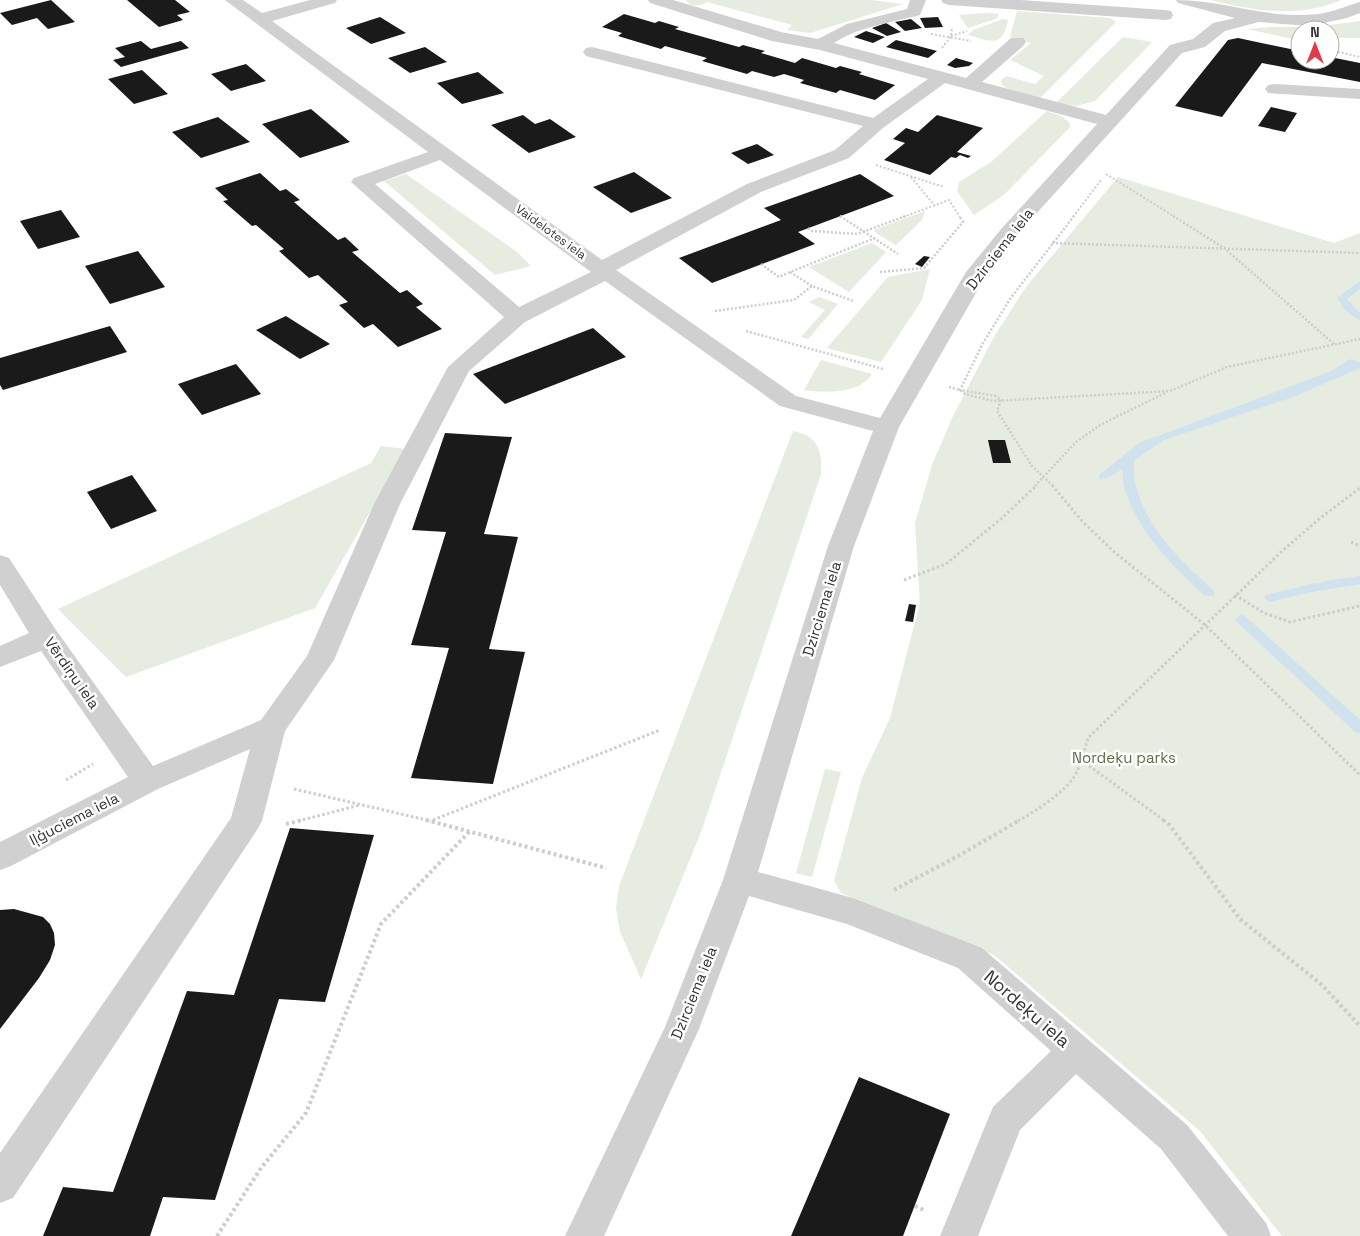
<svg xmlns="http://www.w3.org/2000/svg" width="1360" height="1236" viewBox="0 0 1360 1236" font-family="'Space Grotesk',sans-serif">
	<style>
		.green { fill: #e6ecdf }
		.water { fill: #cfe2ee }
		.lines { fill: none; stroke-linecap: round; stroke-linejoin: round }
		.stream { fill: #cfe2ee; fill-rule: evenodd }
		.building { fill: #1a1a1a }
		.path-far3 { stroke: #cdcdcd; stroke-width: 2; stroke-dasharray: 2 2; stroke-linecap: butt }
		.path-far2 { stroke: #cdcdcd; stroke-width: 2.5; stroke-dasharray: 2 2; stroke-linecap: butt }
		.path-far1 { stroke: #cdcdcd; stroke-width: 3; stroke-dasharray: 2.5 2.5; stroke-linecap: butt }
		.path { stroke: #cdcdcd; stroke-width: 4; stroke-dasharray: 3 3; stroke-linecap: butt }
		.minor { fill: #d0d0d0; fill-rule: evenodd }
		.labels { text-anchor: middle; stroke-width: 5; stroke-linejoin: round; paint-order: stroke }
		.far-street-label { font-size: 12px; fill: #333; stroke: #fff }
		.street-label { font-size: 15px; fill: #333; stroke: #fff }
		.park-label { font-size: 15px; fill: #56703f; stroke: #fff }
		.near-street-label { font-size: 18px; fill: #333; stroke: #fff }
	</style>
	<rect width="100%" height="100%" fill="#fff"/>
	<g class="green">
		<path d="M686,0H871L903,4L810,33L787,30L792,25L707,2C700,6 691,8 686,0Z"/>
		<path d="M1211,0H1341C1301,18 1252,11 1211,0Z"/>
		<polygon points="1017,11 1110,18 1116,22 1040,98 1008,89 1002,85 1001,80 1006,76 1035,84 1044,76 1010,60 1031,43 1010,37"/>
		<polygon points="987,13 999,14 996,19 968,28 959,15"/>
		<path d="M1003,19L1008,20C1002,49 991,41 968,35L973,30Z"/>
		<polygon points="1360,21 1360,38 1330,38 1330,30 1300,30 1300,38 1288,38 1247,29 1273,27 1315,27"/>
		<polygon points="1123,37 1152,42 1095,101 1076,106 1056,103"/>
		<polygon points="1047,111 1061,116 1070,123 1070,127 1005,194 974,215 957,191 959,182 991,162"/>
		<polygon points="406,174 517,252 531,266 495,275 384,181"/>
		<polygon points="1118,177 1334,243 1360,233 1360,1236 1282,1236 1200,1131 994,955 841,893 834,881 862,778 890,718 920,603 915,523 932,465 953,416 995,335 1026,287"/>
		<polygon points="925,211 922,220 896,245 876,233 874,230"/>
		<polygon points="872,243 886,252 849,292 809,267"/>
		<polygon points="930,269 922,300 881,362 827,348 888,277"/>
		<polygon points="819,297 838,304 808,339 801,337 825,310 809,302"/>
		<path d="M821,360L872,374C860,394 825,393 804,390Z"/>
		<path d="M793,431C819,436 822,451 821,474L701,832L641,979L620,932L616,909L619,886Z"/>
		<polygon points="381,446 406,449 315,608 126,677 58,609 371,463"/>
		<polygon points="825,769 841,772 812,877 796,873"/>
	</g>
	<g class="water">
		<polygon points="1350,359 1360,363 1360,368 1296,396 1164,440 1113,475 1100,480 1099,475 1139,443 1331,371"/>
		<polygon points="1360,576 1360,584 1305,593 1299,590 1325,581"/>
	</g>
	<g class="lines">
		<g class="stream">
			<polygon points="1360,281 1360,289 1347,299 1360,313 1360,321 1345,310 1337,298"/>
			<path d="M1128,456L1134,459C1134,468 1133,477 1136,486C1147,529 1181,561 1213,590L1215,593L1213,596H1205C1172,566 1136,530 1124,486C1122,477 1123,468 1122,459Z"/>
			<polygon points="1316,583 1322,587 1320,590 1270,602 1264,598 1266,595"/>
			<polygon points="1241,615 1245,616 1360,720 1360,733 1355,732 1237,622 1235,619"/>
		</g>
	</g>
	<g class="building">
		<polygon points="51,0 75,22 48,29 37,18 12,25 0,13"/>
		<polygon points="127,0 175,0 190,12 177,15 183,20 159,27"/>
		<polygon points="624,14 655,23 659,21 679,27 675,29 739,47 743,45 765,51 761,53 795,63 802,58 836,68 840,66 862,72 859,74 895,85 875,100 840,90 836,93 800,83 804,80 784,74 774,77 752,71 747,74 702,61 707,58 665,46 661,49 618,36 622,33 602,27"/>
		<polygon points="380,17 406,33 371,44 346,28"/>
		<polygon points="938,17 943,27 925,28 920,18"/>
		<polygon points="911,19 922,28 905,31 895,22"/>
		<polygon points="886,23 901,32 887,36 872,28"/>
		<polygon points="866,31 885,37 873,43 854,37"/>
		<polygon points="1238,38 1300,51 1300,60 1330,60 1330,57 1360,63 1360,82 1262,63 1222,117 1175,106 1228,40"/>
		<polygon points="896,40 937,51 928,58 886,47"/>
		<polygon points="141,41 151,49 181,41 189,48 121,67 113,60 125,57 115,48"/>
		<polygon points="425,47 447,62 410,73 388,58"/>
		<polygon points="956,58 973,63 969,66 955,68 947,65"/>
		<polygon points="246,64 266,81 231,91 211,74"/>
		<polygon points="142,70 168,94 134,104 108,79"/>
		<polygon points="478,72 504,93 462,104 437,83"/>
		<polygon points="1271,107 1297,113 1285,132 1258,126"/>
		<polygon points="311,109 350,142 300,158 262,124"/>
		<polygon points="523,115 535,124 550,119 576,137 529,153 491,125"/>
		<polygon points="937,115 983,128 957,152 971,156 968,158 960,155 956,158 951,157 930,175 884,160 905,143 893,139 906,128 918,132"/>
		<polygon points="218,117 250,142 201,158 172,132"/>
		<polygon points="757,144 774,155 748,164 731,153"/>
		<polygon points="634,172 672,198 631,213 593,187"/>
		<polygon points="260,173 280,191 286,189 300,200 294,202 338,240 345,237 359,250 352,252 400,293 407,290 423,304 416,307 442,329 398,347 373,324 364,328 339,305 348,302 318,275 309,278 279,251 284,249 256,225 252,226 223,201 228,200 215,188"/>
		<polygon points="860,174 894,196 798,232 815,244 712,283 679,258 781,220 764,208"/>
		<polygon points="61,210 80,237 38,249 20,221"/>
		<polygon points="138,251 165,287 110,304 85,266"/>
		<polygon points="924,256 930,257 922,267 915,264"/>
		<polygon points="286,316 330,344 300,359 256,330"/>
		<polygon points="110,326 127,352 3,390 0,385 0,358"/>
		<polygon points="593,328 626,357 505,404 473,374"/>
		<polygon points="236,364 261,394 202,415 178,384"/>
		<polygon points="445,433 512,437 484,534 518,537 489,649 525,652 493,784 411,778 449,648 411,645 446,532 412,530"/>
		<polygon points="988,440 1005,440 1011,463 993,463"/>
		<polygon points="132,475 157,511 111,529 87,492"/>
		<polygon points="909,604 916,605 913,622 905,621"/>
		<polygon points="290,828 374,835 325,1002 279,999 215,1200 163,1197 150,1236 43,1236 63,1187 113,1192 187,991 234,995"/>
		<polygon points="14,909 43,917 50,924 54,933 55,945 50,960 39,978 0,1029 0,910"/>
		<polygon points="859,1077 950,1114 903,1236 791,1236"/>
	</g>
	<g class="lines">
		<g class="path-far3">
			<polyline points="931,34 971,41"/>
			<polyline points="951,36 967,31"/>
			<polyline points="942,48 951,36 952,27"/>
			<polyline points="1330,50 1360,57"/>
			<polyline points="876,165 944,187"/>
			<polyline points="1106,174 1175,217"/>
			<polyline points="911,177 935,206"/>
			<polyline points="840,216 842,217"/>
			<polyline points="903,217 949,200 960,217"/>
			<polyline points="1073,217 1101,180"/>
		</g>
		<g class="path-far2">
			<polyline points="840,216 898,254"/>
			<polyline points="1173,216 1224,248 1334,344"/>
			<polyline points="808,228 812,231 857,234 906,216"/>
			<polyline points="1052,243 1360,253"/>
			<polyline points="761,264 779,277 790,272"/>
			<polyline points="880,272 924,268 963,222 959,216"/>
			<polyline points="812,286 790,272 875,238"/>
			<polyline points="715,311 794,300 812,286 853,301"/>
			<polyline points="746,331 883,369"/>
			<polyline points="949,387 960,390 965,394 994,401 1170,391 1227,367 1360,339"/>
			<polyline points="1035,486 1076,442 1100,425 1167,392"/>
			<polyline points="1053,486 1032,466 997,411 1001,400 996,396 960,390 983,343 1010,299 1074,216"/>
		</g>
		<g class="path-far1">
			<polyline points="1052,485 1082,521 1113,551 1205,625 1360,775"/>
			<polyline points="1351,542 1360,546"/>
			<polyline points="904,580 946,564 1002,518 1037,485"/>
			<polyline points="1235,595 1264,613 1290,622 1360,606"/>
			<polyline points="1081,760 1165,821"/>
			<polyline points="66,780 93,764"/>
			<polyline points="294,789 431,821"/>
			<polyline points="433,820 660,730"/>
			<polyline points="298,821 360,805"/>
			<path d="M1018,821C1035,811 1058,797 1071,781C1080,770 1084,752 1088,738L1280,553L1319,519L1360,488"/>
		</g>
		<g class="path">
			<polyline points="426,820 606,868"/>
			<polyline points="1163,820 1168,823 1240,919 1322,985 1360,1026"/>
			<polyline points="286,824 303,820"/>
			<polyline points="894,890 958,856 1020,820"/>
			<polyline points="915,1206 926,1211"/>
			<polyline points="217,1236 261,1168 306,1113 381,924 470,831"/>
		</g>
		<g class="minor">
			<path d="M225,0H243L262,13L310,0H337L335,3L272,21L602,260L747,184L835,150L863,126L586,56L583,52L586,48L592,47L873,118L928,79L820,50L772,41L650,3L648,0H673L781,32L818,39L847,24L907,9L910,0H926L920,15C891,23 860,26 834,43L966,78L1011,38H1023L1026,42L1023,46L982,82L1106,115L1170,45L1193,39L1213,23L1235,18L1178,3L1176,0C1224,0 1269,20 1319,14C1333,12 1346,6 1360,2V13L1347,18L1319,24L1296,25L1259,22L1225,31L1205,47L1182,53L1016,236L984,279L899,427L854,546L758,872L853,898L982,948L1187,1125L1266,1223L1271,1236H1228L1161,1149L1076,1074L1020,1130L978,1236H940L993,1107L1051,1051L958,968L847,924L749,896L699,1029L604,1236H565L665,1027L723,880L828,546L873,431L780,406L605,281L525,322L469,371L400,504L334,660L285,731L262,821L257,830L13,1198L0,1203V1153L231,818L250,749L158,789L11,866L0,870V842L128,777L41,651L0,667V646L29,633L0,585V555L9,558L56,630L153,766L261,720L307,656L374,504L448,367L504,317L351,182L354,178L428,152ZM945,83L1097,124L1002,228L966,272L880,418L796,396L616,270L761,192L849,158L883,128ZM440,160L591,272L519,307L375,184Z"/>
			<polygon points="941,0 1020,0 1165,10 1171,11 1173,15 1171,19 1165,20 949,5 943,3"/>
			<polygon points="1274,84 1360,89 1360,99 1268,93 1265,89 1268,85"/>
		</g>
	</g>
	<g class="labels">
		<g class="far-street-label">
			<text transform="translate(551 232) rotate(36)" y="4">Vaidelotes iela</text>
		</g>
		<g class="street-label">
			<text transform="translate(1000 249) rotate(-52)" y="5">Dzirciema iela</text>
			<text transform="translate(822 609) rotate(-73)" y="5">Dzirciema iela</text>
			<text transform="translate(72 673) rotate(55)" y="5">Vērdiņu iela</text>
			<text transform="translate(74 819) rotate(-27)" y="5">Iļģuciema iela</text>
			<text transform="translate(694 993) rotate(-68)" y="5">Dzirciema iela</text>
		</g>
		<g class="park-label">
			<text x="1124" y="763">Nordeķu parks</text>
		</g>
		<g class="near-street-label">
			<text transform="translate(1027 1009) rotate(41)" y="6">Nordeķu iela</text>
		</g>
	</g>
	<g transform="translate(1315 45)"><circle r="24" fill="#ffffff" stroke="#adadad"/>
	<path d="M0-4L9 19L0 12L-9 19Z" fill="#e63946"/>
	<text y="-8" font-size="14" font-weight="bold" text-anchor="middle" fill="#333333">N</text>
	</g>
</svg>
